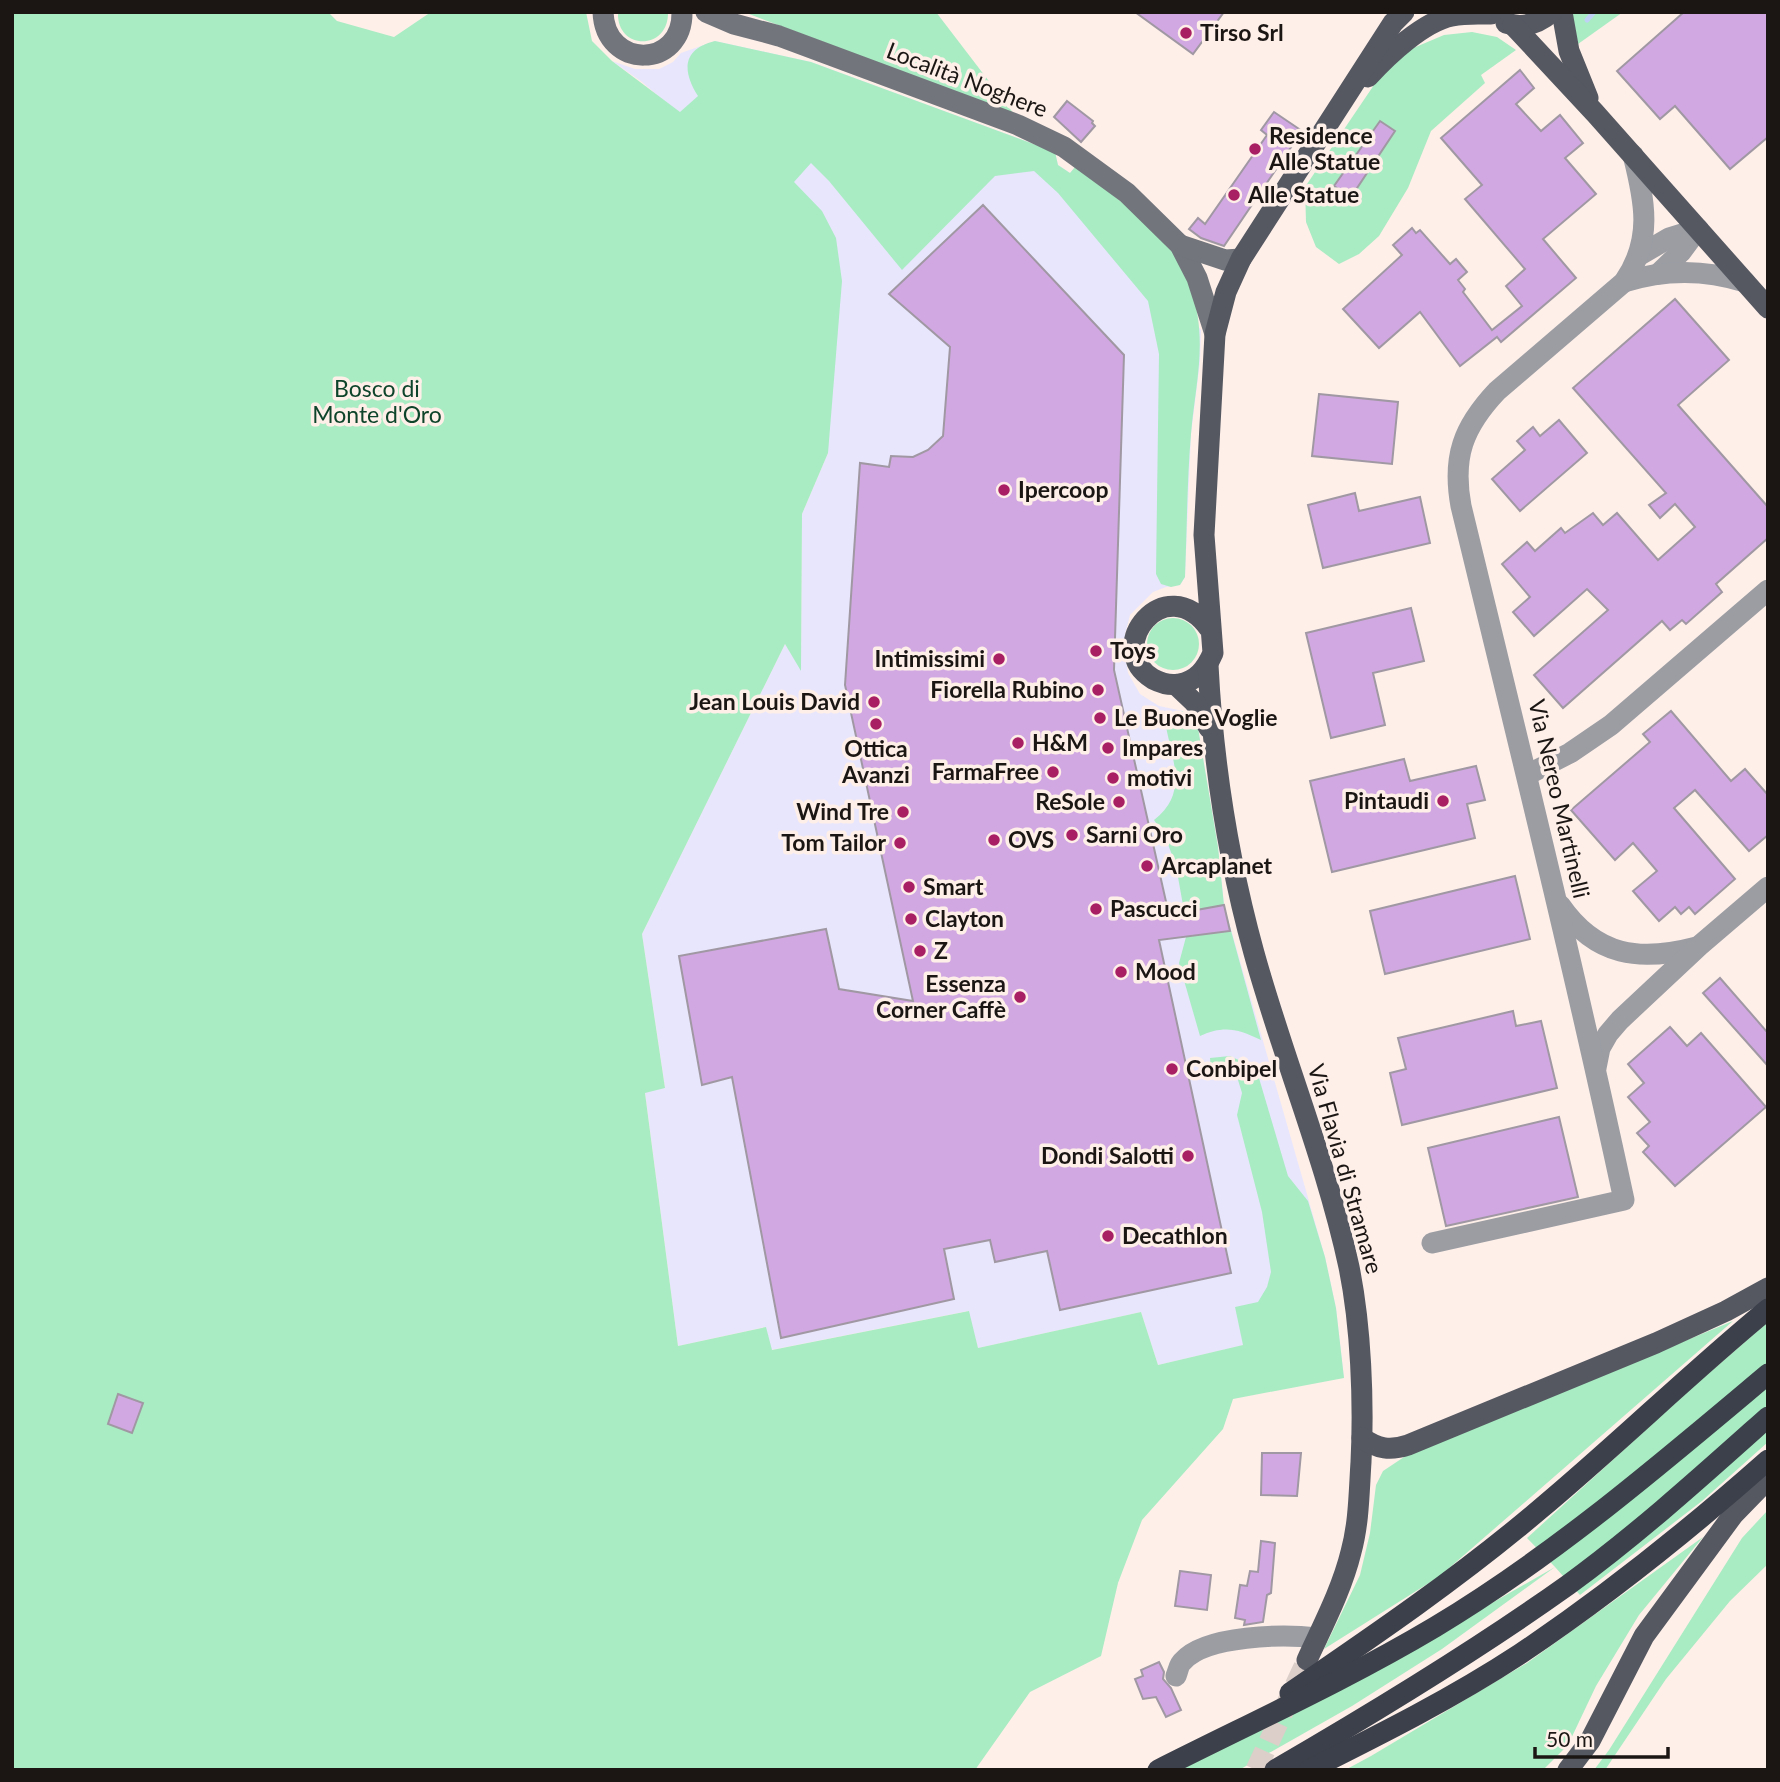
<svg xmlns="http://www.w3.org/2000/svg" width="1780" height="1782" viewBox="0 0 1780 1782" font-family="Lato,sans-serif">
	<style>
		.commercial { fill: #e8e6fc }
		.green { fill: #a9ecc3 }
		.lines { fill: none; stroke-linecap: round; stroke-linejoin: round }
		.stream { stroke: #bfd2f5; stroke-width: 5 }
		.building { fill: #d1a8e1; stroke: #a098a3; stroke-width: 2 }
		.primary-tunnel { stroke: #dccec9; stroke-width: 21; stroke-dasharray: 21 10; stroke-linecap: butt }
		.street { stroke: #9b9da3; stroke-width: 21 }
		.secondary { stroke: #72757c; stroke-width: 21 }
		.primary { stroke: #555861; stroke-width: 21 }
		.highway { stroke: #3c404a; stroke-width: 21 }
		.poi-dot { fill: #a91f63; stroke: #feefe9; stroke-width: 2.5 }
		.labels { text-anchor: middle; stroke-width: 7; stroke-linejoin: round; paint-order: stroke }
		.poi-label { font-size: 23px; font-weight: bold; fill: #1b1614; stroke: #feefe9; text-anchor: start }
		.street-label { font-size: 23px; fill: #1b1614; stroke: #feefe9 }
		.park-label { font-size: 23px; fill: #0e442a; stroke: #feefe9 }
	</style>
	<rect width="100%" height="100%" fill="#feefe9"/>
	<polygon class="commercial" points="715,41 811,62 1055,152 1058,165 1070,173 1075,167 1201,330 1200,362 1191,434 1185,577 1180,585 1166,587 1153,592 1130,615 1125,634 1125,655 1128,673 1140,694 1159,706 1188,712 1197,722 1218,847 1224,905 1325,1257 1336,1308 1344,1378 1244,1345 1158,1365 1141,1312 978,1348 968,1311 771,1350 765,1327 678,1346 645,1092 665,1087 642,934 785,644 801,669 802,514 828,453 794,183 670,106 642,82 612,61 635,69 659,69 673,62 681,53"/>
	<g class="green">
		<path d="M12,12H328L337,21L394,37L431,12H586L592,41L612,61L680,112L698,96C682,71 682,49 715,41L811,62L1055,152L1058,165L1070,173L1075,167C1109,192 1145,217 1172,249C1181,259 1187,274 1191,287C1208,342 1196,379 1191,434C1187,481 1187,529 1185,577L1180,585L1171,587L1161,584L1156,574L1159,354L1148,301L1058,193L1034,171L995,176L902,270L829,181L811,163L794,182L822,211L836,238L842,281L828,453L802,514L801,671L785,644L642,934L665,1088L645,1093L678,1346L766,1327L772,1350L969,1311L978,1348L1141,1312L1158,1365L1243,1345L1235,1307L1258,1302L1267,1287L1271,1272L1262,1212L1237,1115L1242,1093L1238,1080L1212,1078L1210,1058L1230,1056L1256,1068L1288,1176L1308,1201L1325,1257L1336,1308L1344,1378L1233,1399L1223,1429L1142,1520L1118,1583L1101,1656L1030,1692L975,1770H12Z"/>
		<path d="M618,12H668C669,51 616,51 618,12Z"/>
		<polygon points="744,12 936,12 1014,114 778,25"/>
		<polygon points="1572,12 1623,12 1578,44"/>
		<polygon points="1472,32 1497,37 1516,50 1481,75 1485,83 1431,131 1408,188 1379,236 1359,254 1339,264 1316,247 1306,222 1305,187 1378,79 1411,49 1444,35"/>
		<circle cx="1173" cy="644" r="26"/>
		<path d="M1179,711L1188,712L1197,722L1218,847L1224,905L1261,1040C1238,1029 1224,1025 1200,1036L1179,963L1186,937V922L1176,866L1165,836L1154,820C1188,794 1173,762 1166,727L1168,719Z"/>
		<polygon points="1733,1321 1440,1576 1324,1649 1360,1575 1370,1533 1376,1485 1383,1471 1404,1457"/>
		<polygon points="1768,1322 1768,1442 1702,1501 1580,1595 1555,1567 1442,1649 1352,1706 1239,1770 1180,1770 1349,1685 1555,1567 1527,1538 1693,1387"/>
		<polygon points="1768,1510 1768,1564 1730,1601 1666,1679 1605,1770 1594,1770 1609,1750 1742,1538"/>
		<polygon points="1703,1537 1639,1615 1596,1686 1568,1745 1543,1770 1345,1770 1371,1756 1527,1663"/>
	</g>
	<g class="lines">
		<polyline class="stream" points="1587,20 1594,12"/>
	</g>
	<g class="building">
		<polygon points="1135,12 1224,12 1193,54"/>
		<polygon points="1684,12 1768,12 1768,137 1730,169 1675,106 1660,119 1617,71"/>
		<polygon points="1520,70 1534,88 1516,104 1541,131 1560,115 1583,143 1565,158 1596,194 1543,239 1576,278 1501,342 1497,337 1460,366 1420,312 1379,348 1343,309 1402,255 1393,245 1412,228 1416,233 1420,230 1450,264 1456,259 1467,272 1458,280 1465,289 1463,292 1492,330 1522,306 1506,286 1525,269 1465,199 1482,185 1441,138"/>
		<polygon points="1067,101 1093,121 1092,123 1095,126 1081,142 1054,117"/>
		<polygon points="1274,112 1302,131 1224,246 1201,238 1189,229 1198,218 1205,224 1267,135 1261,130"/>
		<polygon points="1380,121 1395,131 1351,197 1334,186"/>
		<polygon points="983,205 1124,355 1114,670 1169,915 1224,905 1230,931 1159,940 1231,1273 1060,1310 1047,1251 995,1262 990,1240 944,1249 954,1299 781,1338 732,1077 702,1085 679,956 826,929 839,989 913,1001 845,685 860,463 889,467 891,456 913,457 928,450 943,436 950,347 889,294"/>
		<polygon points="1675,299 1729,360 1678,405 1768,507 1768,538 1716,584 1722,592 1686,624 1682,620 1670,630 1662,621 1563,708 1534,675 1608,610 1587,589 1534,636 1513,612 1530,597 1502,564 1527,542 1535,551 1561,528 1565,533 1593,513 1603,525 1617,513 1658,560 1695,527 1675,504 1660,518 1649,505 1666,493 1573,388"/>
		<polygon points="1319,394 1398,402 1392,464 1312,456"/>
		<polygon points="1559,420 1587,453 1520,511 1492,479 1525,450 1517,441 1533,427 1540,436"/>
		<polygon points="1355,493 1359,511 1420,497 1430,543 1323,568 1308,505"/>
		<polygon points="1411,608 1424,661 1373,673 1385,725 1331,738 1306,633"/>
		<polygon points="1671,711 1731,781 1745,769 1768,795 1768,835 1749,851 1695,790 1674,808 1735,879 1695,914 1689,907 1681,914 1675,907 1659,921 1633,891 1657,871 1633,843 1615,860 1571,810 1650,742 1643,734"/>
		<polygon points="1404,759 1410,781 1476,766 1485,800 1467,804 1475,838 1332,872 1310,781"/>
		<polygon points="1515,876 1530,939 1385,974 1370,911"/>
		<polygon points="1720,978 1768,1033 1768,1066 1703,993"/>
		<polygon points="1513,1011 1516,1026 1541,1021 1557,1088 1402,1125 1390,1073 1406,1069 1398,1038"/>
		<polygon points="1670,1027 1687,1046 1701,1033 1766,1107 1675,1186 1643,1152 1649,1146 1637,1133 1650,1122 1628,1097 1644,1083 1628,1064"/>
		<polygon points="1559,1117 1578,1197 1446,1226 1428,1148"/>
		<polygon points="118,1394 143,1403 132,1433 108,1424"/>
		<polygon points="1262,1453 1301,1453 1297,1496 1261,1495"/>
		<polygon points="1261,1541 1275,1543 1271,1593 1267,1595 1263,1622 1244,1625 1245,1620 1235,1618 1240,1585 1247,1586 1250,1571 1258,1572"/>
		<polygon points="1180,1571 1211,1575 1207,1610 1175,1606"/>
		<polygon points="1159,1662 1164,1672 1163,1679 1171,1688 1181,1710 1166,1717 1156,1697 1143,1699 1135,1679 1143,1676 1141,1670"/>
	</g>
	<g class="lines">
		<polyline class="primary-tunnel" points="1256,1770 1307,1660"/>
		<g class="street">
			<polyline points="1640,255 1669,238 1698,229"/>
			<polyline points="1658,274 1681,252 1698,229"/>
			<path d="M1624,282C1665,269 1704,269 1745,282"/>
			<polyline points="1527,775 1570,753 1611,725 1768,590"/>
			<path d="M1560,905C1596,957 1640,962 1697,947"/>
			<polyline points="1596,1068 1600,1048 1608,1034 1620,1020 1699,946 1768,887"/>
			<path d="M1432,1243L1624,1200C1574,967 1517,737 1461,506C1452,457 1463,427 1497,391L1624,282C1653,240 1645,202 1633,155"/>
			<path d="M1176,1676C1178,1671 1179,1664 1183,1661C1206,1635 1284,1634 1317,1638"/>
		</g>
		<g class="secondary">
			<path d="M603,12C605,70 683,69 682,12"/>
			<polyline points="706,12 734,24 779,36 1018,125 1064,147 1127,193 1180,245 1197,278 1215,334"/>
			<polyline points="1180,245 1225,260 1241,259"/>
		</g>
		<g class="primary">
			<polyline points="1562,12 1569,51 1588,98"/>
			<path d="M1506,23C1523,29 1538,24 1552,12"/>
			<polyline points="1513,25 1595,113 1768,308"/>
			<path d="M1368,77C1388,55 1423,22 1452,16C1465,13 1478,14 1491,14"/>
			<path d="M1209,628C1165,568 1102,648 1153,679C1161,683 1170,686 1179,684C1197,681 1206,669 1213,653L1204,535L1215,334L1226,292L1241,259L1393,23L1404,12"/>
			<path d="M1208,665C1213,762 1228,859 1254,953C1283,1058 1326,1160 1349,1267C1361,1326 1364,1402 1361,1462C1359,1492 1359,1523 1351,1552C1342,1589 1323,1625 1307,1660"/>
			<polyline points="1176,685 1195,703 1209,728"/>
			<path d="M1362,1438C1378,1449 1390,1451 1408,1445L1656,1343L1726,1311L1768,1288"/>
			<polyline points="1568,1770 1590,1741 1644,1636 1733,1515 1768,1479"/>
		</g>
		<g class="highway">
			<path d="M1290,1693C1375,1635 1460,1577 1539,1510C1617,1445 1689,1374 1768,1309"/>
			<path d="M1158,1770C1251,1723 1346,1680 1435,1627C1555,1555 1662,1463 1768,1374"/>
			<path d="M1275,1770C1375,1712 1474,1652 1568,1585C1638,1534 1703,1475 1768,1417"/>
			<path d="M1309,1770C1381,1734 1453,1698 1520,1654C1608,1595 1689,1530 1768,1460"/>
		</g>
	</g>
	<g class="poi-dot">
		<circle cx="1186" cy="33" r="7"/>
		<circle cx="1255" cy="149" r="7"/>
		<circle cx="1234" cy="195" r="7"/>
		<circle cx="1004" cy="490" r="7"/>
		<circle cx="1096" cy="651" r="7"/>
		<circle cx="999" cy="659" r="7"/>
		<circle cx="1098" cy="690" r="7"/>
		<circle cx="874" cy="702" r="7"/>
		<circle cx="1100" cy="718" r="7"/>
		<circle cx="876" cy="724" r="7"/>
		<circle cx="1018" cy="743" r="7"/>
		<circle cx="1108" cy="748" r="7"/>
		<circle cx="1053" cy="772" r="7"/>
		<circle cx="1113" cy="778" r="7"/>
		<circle cx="1443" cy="801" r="7"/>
		<circle cx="1119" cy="802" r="7"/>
		<circle cx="903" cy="812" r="7"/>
		<circle cx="1072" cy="835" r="7"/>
		<circle cx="994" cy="840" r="7"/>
		<circle cx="900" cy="843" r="7"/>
		<circle cx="1147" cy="866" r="7"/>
		<circle cx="909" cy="887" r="7"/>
		<circle cx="1096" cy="909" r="7"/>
		<circle cx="911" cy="919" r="7"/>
		<circle cx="920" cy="951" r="7"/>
		<circle cx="1121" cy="972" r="7"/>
		<circle cx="1020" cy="997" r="7"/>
		<circle cx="1172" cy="1069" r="7"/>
		<circle cx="1188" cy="1156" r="7"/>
		<circle cx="1108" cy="1236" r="7"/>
	</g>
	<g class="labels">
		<g class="poi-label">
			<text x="1200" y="41">Tirso Srl</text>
			<text x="1269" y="144">Residence<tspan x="1269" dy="26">Alle Statue</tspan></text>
			<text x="1248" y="203">Alle Statue</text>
			<text x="1018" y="498">Ipercoop</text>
			<text x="1110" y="659">Toys</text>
			<text x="985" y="667" text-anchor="end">Intimissimi</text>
			<text x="1084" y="698" text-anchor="end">Fiorella Rubino</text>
			<text x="860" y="710" text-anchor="end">Jean Louis David</text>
			<text x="1114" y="726">Le Buone Voglie</text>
			<text x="1032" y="751">H&amp;M</text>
			<text x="1122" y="756">Impares</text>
			<text x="876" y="757" text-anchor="middle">Ottica<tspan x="876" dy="26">Avanzi</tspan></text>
			<text x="1039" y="780" text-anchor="end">FarmaFree</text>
			<text x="1127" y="786">motivi</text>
			<text x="1429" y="809" text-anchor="end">Pintaudi</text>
			<text x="1105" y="810" text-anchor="end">ReSole</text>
			<text x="889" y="820" text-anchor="end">Wind Tre</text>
			<text x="1086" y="843">Sarni Oro</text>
			<text x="1008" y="848">OVS</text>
			<text x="886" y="851" text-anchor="end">Tom Tailor</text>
			<text x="1161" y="874">Arcaplanet</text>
			<text x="923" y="895">Smart</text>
			<text x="1110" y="917">Pascucci</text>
			<text x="925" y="927">Clayton</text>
			<text x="934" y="959">Z</text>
			<text x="1135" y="980">Mood</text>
			<text x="1006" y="992" text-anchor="end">Essenza<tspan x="1006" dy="26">Corner Caffè</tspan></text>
			<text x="1186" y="1077">Conbipel</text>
			<text x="1174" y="1164" text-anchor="end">Dondi Salotti</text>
			<text x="1122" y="1244">Decathlon</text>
		</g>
		<g class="street-label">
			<text transform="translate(967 80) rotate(21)" y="8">Località Noghere</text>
			<text transform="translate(1559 799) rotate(77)" y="8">Via Nereo Martinelli</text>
			<text transform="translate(1345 1169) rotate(74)" y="8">Via Flavia di Stramare</text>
		</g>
		<g class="park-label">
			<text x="377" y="397">Bosco di<tspan x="377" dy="26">Monte d'Oro</tspan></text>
		</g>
	</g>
	<rect width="1780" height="1782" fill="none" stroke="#1b1614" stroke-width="28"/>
	<path d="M1535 1747v10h133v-10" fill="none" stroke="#1b1614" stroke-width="3.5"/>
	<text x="1546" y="1747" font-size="21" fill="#1b1614" stroke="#feefe9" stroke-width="5" paint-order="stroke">50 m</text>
</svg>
